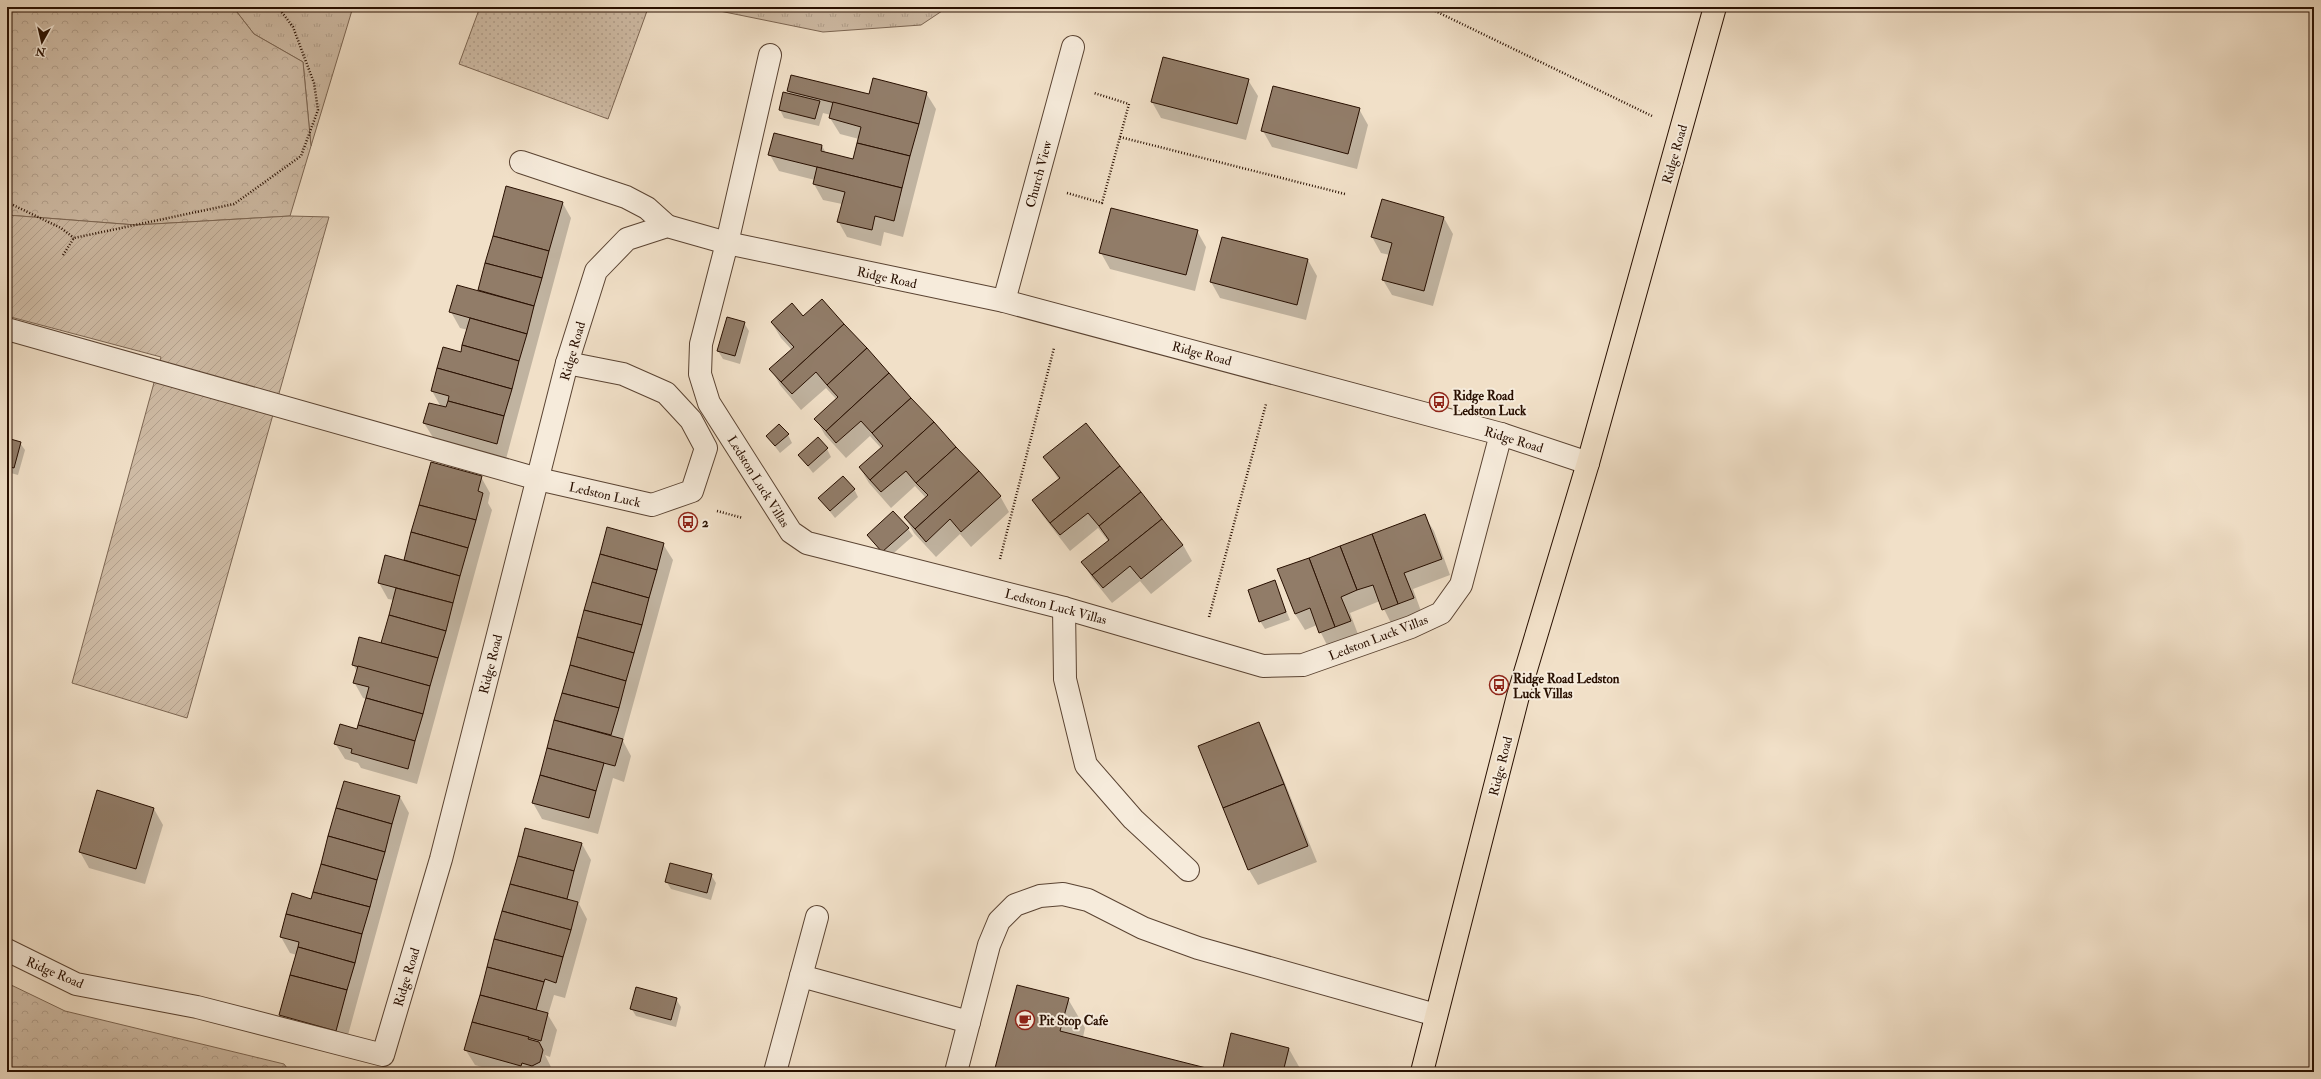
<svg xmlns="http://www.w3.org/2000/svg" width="2321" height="1079" viewBox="0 0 2321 1079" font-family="'IM FELL Double Pica',serif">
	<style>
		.grass { fill: url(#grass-tufts); stroke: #7c6653 }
		.forest { fill: url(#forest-crowns); stroke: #7c6653 }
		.park { fill: url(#park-dots); stroke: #7c6653 }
		.garden { fill: url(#garden-furrows); stroke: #7c6653 }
		.shadow { fill: #0003 }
		.building { fill: #917c68; stroke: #280f00 }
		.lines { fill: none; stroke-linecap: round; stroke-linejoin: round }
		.service-casing { stroke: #5a4332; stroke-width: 24 }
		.minor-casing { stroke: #5a4332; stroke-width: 24 }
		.primary-casing { stroke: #280f00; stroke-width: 24 }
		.path { stroke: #280f00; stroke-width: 2.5; stroke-dasharray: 1 2; stroke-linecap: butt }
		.service { stroke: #f6ebdb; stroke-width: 22 }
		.minor { stroke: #f6ebdb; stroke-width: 22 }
		.primary { stroke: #f1e0c8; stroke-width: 22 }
		.labels { text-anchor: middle; stroke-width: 4; stroke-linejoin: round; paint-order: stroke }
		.street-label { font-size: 13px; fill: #280f00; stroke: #f6ebdb }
		.poi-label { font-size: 13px; font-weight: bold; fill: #280f00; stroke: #f6ebdb; text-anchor: start }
	</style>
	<defs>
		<pattern id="grass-tufts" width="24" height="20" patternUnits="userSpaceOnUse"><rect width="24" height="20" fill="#cfbca6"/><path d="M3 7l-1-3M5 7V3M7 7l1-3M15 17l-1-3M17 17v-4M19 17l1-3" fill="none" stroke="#b2a08d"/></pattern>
		<pattern id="forest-crowns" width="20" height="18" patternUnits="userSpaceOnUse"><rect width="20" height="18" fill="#cfbca6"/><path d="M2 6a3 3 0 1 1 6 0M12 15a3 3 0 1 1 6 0" fill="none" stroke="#b2a08d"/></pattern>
		<pattern id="park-dots" width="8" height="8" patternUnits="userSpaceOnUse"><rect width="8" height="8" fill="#cfbca6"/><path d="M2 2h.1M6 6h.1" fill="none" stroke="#b2a08d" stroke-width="1.8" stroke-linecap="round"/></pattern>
		<pattern id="garden-furrows" width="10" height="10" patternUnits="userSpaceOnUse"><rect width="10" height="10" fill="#cfbca6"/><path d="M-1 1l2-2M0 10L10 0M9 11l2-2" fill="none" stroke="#b2a08d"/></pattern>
	</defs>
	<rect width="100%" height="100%" fill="#f1e0c8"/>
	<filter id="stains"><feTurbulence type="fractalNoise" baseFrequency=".005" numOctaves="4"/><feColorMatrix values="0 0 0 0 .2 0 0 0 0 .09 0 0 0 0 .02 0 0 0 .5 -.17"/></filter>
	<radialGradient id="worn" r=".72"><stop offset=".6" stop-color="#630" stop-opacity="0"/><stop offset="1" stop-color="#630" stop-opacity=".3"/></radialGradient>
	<g class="grass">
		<polygon points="233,7 353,7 311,146 303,62 254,34"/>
		<polygon points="700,7 948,7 921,25 823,32"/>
	</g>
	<g class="forest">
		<polygon points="7,7 233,7 254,34 303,62 311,146 290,216 136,225 7,215"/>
		<polygon points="7,983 65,1011 284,1064 290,1072 7,1072"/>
	</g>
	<polygon class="park" points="480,7 637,7 647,11 608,119 459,64"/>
	<polygon class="garden" points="7,215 136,225 290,216 329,217 187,718 72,683 161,357 7,316"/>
	<g class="shadow">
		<polygon points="1248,80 1258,96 1246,140 1161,118 1152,102"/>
		<polygon points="788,90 870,95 926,93 936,109 903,237 884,232 881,246 847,237 838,221 842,204 823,200 814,184 815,180 779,171 770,155 822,146 826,153 853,160 859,139 840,134 830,118 831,115 823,113 819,126 784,118 780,110 791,95"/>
		<polygon points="1359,109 1368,125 1357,169 1272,147 1263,131"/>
		<polygon points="507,188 562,202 571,218 506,459 434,439 424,423 441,407 432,391 461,353 468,330 460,328 451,312 478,292"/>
		<polygon points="1444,218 1453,234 1433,306 1392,295 1383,280 1390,255 1381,253 1372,237"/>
		<polygon points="1197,231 1206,247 1195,291 1110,269 1101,253"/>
		<polygon points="1308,260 1317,276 1306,320 1220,298 1211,282"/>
		<polygon points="803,318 1000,496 1009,512 971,547 960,534 936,557 914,533 905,517 926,498 915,486 891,508 869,483 860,468 881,448 870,436 846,458 825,435 816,419 837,400 826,388 801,410 780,385 771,369 792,350 781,338 772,323"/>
		<polygon points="744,323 749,331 740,364 723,359 718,351"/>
		<polygon points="788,435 792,443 780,453 767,436"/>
		<polygon points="7,439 20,443 25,450 18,475 7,472"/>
		<polygon points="827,449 831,457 813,473 799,455"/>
		<polygon points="1045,458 1183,545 1192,561 1151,594 1140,581 1112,603 1092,578 1083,562 1108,541 1098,528 1070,551 1043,516 1033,501 1059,480"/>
		<polygon points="431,463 481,477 490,493 488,503 492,510 417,784 361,768 358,763 345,759 335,743 358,730 367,699 363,698 354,682 357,672 353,664 382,644 394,600 388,599 379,583 405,561"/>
		<polygon points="854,489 858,497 835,518 819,498"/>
		<polygon points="1424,515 1434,531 1450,575 1413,589 1422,614 1392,625 1380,601 1350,613 1359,637 1329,649 1317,625 1305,630 1295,614"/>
		<polygon points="608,528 663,544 673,560 623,741 631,756 624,782 613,778 598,834 542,819 533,803"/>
		<polygon points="908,529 913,536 887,559 868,535"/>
		<polygon points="1274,581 1290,620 1265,629 1260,621"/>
		<polygon points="1258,723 1267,739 1317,862 1258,885 1249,870"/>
		<polygon points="400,797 409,813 345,1046 290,1031 280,1015 297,955 290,953 281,937"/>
		<polygon points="154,809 163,825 145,884 89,868 80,852"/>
		<polygon points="526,829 582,844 591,860 579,904 587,919 565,998 554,995 548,1015 557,1030 550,1057 545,1055 551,1067 550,1072 498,1072 475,1065 465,1049"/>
		<polygon points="711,875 716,883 711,900 671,889 666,881"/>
		<polygon points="676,999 681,1007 676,1027 636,1016 631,1008"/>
		<polygon points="1068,999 1085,1028 1083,1037 1218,1072 995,1072"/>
		<polygon points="1289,1049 1302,1072 1223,1072"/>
	</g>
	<g class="building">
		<polygon points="1163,57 1249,79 1237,124 1151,102"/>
		<polygon points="791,75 869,94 873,78 927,92 919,124 787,91"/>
		<polygon points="1273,86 1360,108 1348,154 1261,131"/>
		<polygon points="783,92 820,101 815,119 779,110"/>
		<polygon points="833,102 919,124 910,156 857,143 861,127 829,118"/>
		<polygon points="774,133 822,145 821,151 853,159 857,143 910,156 902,188 768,155"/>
		<polygon points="817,167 902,188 894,221 875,216 872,230 837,222 845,192 813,184"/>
		<polygon points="506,186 563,202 549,251 493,236"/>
		<polygon points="1382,199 1444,217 1424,291 1382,280 1392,243 1371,237"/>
		<polygon points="1111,208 1198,230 1186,275 1099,253"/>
		<polygon points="493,236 549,251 542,278 485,263"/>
		<polygon points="1222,237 1308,259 1297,305 1210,282"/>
		<polygon points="485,263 542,278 534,306 478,290"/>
		<polygon points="457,285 534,306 527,334 449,312"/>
		<polygon points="822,299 844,324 781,382 769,369 794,347 771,322 792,303 803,316"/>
		<polygon points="727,317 745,322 735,356 717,351"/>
		<polygon points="470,318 527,334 519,361 462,345"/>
		<polygon points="844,324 867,348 827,385 816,372 792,394 781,382"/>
		<polygon points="462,345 519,361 512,389 437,368 443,347 461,352"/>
		<polygon points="867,348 889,373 826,431 814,419 838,397 827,385"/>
		<polygon points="437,368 512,389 504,416 448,401 449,396 431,391"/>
		<polygon points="889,373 911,398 872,433 861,421 836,443 826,431"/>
		<polygon points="911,398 934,422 870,480 859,467 883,446 872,433"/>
		<polygon points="448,401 504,416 497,444 423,423 429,403 446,407"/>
		<polygon points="934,422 956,447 916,483 906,471 881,492 870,480"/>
		<polygon points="1086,423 1120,466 1050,523 1032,500 1060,478 1043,457"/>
		<polygon points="779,424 789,434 775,446 766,436"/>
		<polygon points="818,437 828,448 808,466 798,455"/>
		<polygon points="7,438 21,442 14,468 7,466"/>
		<polygon points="956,447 979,471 915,529 904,517 928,495 916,483"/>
		<polygon points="431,462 482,476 478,491 483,493 476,520 419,505"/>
		<polygon points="1120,466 1141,492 1099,526 1088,513 1060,535 1050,523"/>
		<polygon points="979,471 1001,496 961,532 950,519 926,542 915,529"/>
		<polygon points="843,476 855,489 830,511 818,498"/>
		<polygon points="1141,492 1162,519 1092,575 1081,562 1109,540 1099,526"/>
		<polygon points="419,505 476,520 468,548 411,532"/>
		<polygon points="893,511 909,528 882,552 867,535"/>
		<polygon points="1425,514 1442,559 1404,573 1414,598 1398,604 1372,534"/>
		<polygon points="1162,519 1183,545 1141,579 1130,566 1103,588 1092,575"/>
		<polygon points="607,527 664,543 657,570 600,554"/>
		<polygon points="411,532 468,548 460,576 404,560"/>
		<polygon points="1372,534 1398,604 1382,610 1373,585 1357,590 1340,546"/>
		<polygon points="1340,546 1357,590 1341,597 1351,621 1335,627 1309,558"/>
		<polygon points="600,554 657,570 649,598 592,582"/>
		<polygon points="385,555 460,576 453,603 378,583"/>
		<polygon points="1309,558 1335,627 1319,633 1310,608 1295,614 1277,569"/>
		<polygon points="1275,580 1286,612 1259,622 1248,590"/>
		<polygon points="592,582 649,598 642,625 584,610"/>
		<polygon points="396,588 453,603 446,631 389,615"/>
		<polygon points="584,610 642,625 634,653 577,637"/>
		<polygon points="389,615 446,631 438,658 381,643"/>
		<polygon points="359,637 438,658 430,686 352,665"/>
		<polygon points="577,637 634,653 626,681 570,665"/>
		<polygon points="570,665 626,681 619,708 562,693"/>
		<polygon points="358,666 430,686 423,714 366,698 369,687 353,683"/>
		<polygon points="562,693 619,708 611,735 554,720"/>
		<polygon points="366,698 423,714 415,741 358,725"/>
		<polygon points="554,720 623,739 615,766 547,748"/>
		<polygon points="1259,722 1284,784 1223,808 1198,746"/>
		<polygon points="340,724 357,729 358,725 415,741 408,769 351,753 352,749 334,744"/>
		<polygon points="547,748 604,763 596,791 540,775"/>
		<polygon points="540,775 596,791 589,818 532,803"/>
		<polygon points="344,781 400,796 392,824 336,808"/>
		<polygon points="1284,784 1308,846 1248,870 1223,808"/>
		<polygon points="97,790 154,808 136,869 79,852"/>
		<polygon points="336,808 392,824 385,852 328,836"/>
		<polygon points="525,828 582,843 574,871 518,856"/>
		<polygon points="328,836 385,852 377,880 321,864"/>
		<polygon points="518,856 574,871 567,899 510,884"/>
		<polygon points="670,863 712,874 707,893 665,882"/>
		<polygon points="321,864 377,880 370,907 313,892"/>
		<polygon points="510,884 578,902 571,930 502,911"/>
		<polygon points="313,892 370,907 362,934 286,914 292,893 311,899"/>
		<polygon points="502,911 571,930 563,957 494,939"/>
		<polygon points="286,914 362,934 355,963 298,947 299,942 280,937"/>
		<polygon points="494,939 563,957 556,983 545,979 544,982 487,967"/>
		<polygon points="298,947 355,963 347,990 290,975"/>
		<polygon points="487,967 544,982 536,1010 480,995"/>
		<polygon points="290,975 347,990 336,1031 279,1015"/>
		<polygon points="1017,985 1069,998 1060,1031 1222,1072 1231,1033 1289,1048 1283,1072 994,1072"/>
		<polygon points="636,987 677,998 671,1020 630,1009"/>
		<polygon points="480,995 548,1013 541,1041 472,1022"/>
		<polygon points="472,1022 529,1037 528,1039 539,1042 543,1050 540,1062 532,1066 522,1063 521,1066 464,1050"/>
	</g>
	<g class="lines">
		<defs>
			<g id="service">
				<polyline points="521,162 626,197 647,208 667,226"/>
				<polyline points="727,243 770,55"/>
				<polyline points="7,329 538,479"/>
				<polyline points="1064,608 1065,679 1086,765 1133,819 1188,870"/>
				<polyline points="801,976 969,1022"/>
				<polyline points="775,1072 817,917"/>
			</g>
			<g id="minor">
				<polyline points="727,243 701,344 700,374 709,403 791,532 807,543 1064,608 1263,666 1303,665 1411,627 1441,613 1461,585 1501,434"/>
				<polyline points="1004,301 1073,47"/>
				<polyline points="538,479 652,505 692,491 706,448 691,420 666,393 623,374 567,363"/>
				<polyline points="7,950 76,984 197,1007 383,1055 441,859 567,363 596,271 627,239 667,226 727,243 1004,301 1501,434 1588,463"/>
				<polyline points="956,1072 989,945 999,921 1015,905 1040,896 1063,894 1088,900 1143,928 1198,948 1436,1015"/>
			</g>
			<polyline id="primary" points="1422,1072 1518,696 1588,463 1715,7"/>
		</defs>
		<use href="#service" class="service-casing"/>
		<use href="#minor" class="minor-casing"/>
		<use href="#primary" class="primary-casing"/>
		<g class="path">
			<polyline points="1427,7 1652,116"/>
			<polyline points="1120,137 1345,194"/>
			<polyline points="1067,193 1102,203 1129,104 1094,93"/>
			<polyline points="7,205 13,205 61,228 74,238"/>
			<polyline points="63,255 74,238 234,204 301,156 318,110 314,83 293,27 278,7"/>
			<polyline points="717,511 743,518"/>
			<polyline points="1000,559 1054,348"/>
			<polyline points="1209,617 1266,404"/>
		</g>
		<use href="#service" class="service"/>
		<use href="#minor" class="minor"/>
		<use href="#primary" class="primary"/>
	</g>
	<defs>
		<symbol id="bus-ring" viewBox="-11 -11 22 22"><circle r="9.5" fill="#f6ebdb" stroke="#8f2418" stroke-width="1.5"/><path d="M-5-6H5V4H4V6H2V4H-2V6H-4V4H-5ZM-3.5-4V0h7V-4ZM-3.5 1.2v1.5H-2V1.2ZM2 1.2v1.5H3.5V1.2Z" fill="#8f2418"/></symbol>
		<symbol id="cafe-ring" viewBox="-11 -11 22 22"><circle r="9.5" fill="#f6ebdb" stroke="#8f2418" stroke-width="1.5"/><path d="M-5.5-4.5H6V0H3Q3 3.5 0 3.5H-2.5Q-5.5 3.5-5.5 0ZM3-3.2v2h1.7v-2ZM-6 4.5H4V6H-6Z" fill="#8f2418"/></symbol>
	</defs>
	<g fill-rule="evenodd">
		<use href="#bus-ring" x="1428" y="391" width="22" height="22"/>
		<use href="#bus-ring" x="677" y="511" width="22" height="22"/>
		<use href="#bus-ring" x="1488" y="674" width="22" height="22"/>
		<use href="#cafe-ring" x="1014" y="1009" width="22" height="22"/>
	</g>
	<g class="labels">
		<g class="street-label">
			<text transform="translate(1674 154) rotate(-74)" y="5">Ridge Road</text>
			<text transform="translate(1038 174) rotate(-75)" y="5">Church View</text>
			<text transform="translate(887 277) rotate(12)" y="5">Ridge Road</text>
			<text transform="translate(572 351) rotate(-74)" y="5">Ridge Road</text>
			<text transform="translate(1202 353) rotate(15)" y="5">Ridge Road</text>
			<text transform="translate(1514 439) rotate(17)" y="5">Ridge Road</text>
			<text transform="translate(759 481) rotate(58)" y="5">Ledston Luck Villas</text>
			<text transform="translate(605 494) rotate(13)" y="5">Ledston Luck</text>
			<text transform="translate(1056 606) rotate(15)" y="5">Ledston Luck Villas</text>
			<text transform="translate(1378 637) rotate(-21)" y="5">Ledston Luck Villas</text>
			<text transform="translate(490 664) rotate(-76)" y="5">Ridge Road</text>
			<text transform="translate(1500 766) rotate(-76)" y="5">Ridge Road</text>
			<text transform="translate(55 972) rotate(23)" y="5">Ridge Road</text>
			<text transform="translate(406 977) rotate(-73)" y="5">Ridge Road</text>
		</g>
		<g class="poi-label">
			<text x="1453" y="400">Ridge Road<tspan x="1453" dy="15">Ledston Luck</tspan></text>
			<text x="702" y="527">2</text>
			<text x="1513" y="683">Ridge Road Ledston<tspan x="1513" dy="15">Luck Villas</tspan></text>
			<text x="1039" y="1025">Pit Stop Cafe</text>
		</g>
	</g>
	<rect width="2321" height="1079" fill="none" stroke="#f1e0c8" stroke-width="24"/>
	<rect x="8" y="8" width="2305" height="1063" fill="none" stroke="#280f00" stroke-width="2"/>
	<rect x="12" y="12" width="2297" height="1055" fill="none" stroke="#280f00"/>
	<g transform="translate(42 42) rotate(188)" stroke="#f6ebdb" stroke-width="3" paint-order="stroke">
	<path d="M0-3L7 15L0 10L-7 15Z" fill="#280f00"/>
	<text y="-6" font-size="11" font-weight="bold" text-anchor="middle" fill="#280f00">N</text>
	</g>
	<rect width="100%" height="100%" filter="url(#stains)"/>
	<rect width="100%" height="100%" fill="url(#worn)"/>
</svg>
